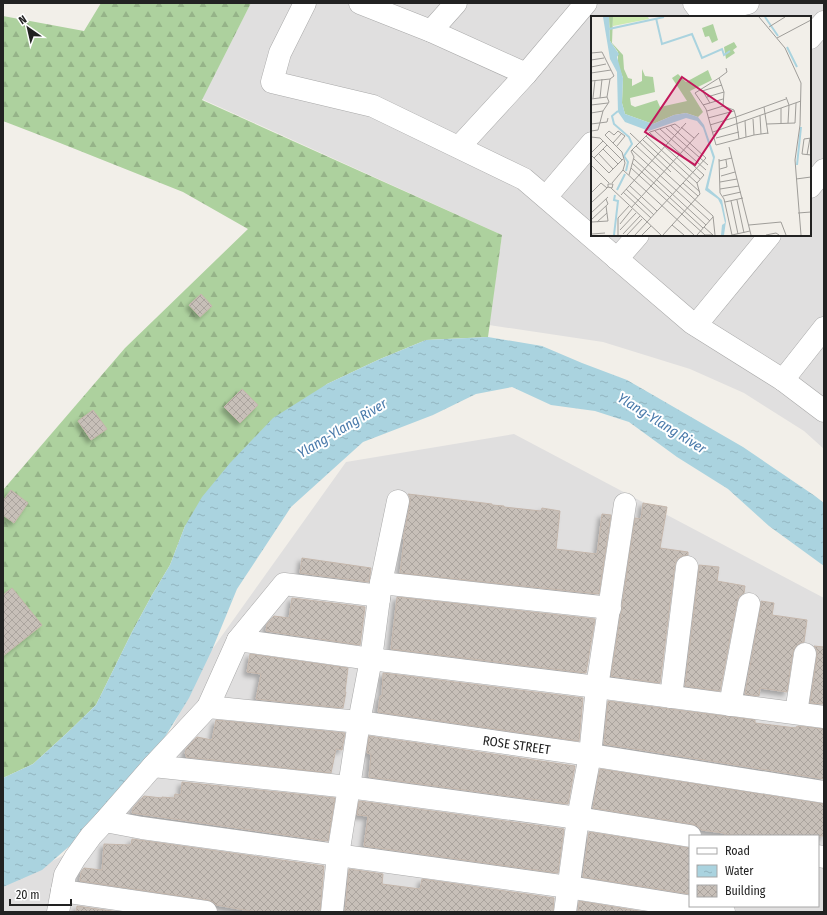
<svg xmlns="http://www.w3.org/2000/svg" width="827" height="915" viewBox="0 0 827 915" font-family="'Fira Sans Condensed',sans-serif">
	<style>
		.residential { fill: #e0dfdf; fill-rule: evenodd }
		.forest { fill: url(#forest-firs) }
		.water { fill: url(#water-ripples) }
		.building { fill: url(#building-cross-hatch); stroke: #c4b6ab; filter: url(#shadow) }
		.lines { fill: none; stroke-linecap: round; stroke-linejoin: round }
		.minor-casing { stroke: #a9a9a9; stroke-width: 23 }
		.minor { stroke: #fff; stroke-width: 22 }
		.labels { text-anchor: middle; stroke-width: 4; stroke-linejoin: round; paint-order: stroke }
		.street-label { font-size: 13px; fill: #222; stroke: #fff }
		.water-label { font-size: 14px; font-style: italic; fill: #4a7aab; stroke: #fff }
		.inset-river { fill: none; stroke: #aad3df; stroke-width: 2 }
		.inset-road { fill: none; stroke: #9f9d99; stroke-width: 1 }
		.view { fill: #c2185b; fill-opacity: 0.15; stroke: #c2185b; stroke-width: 2 }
		.inset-edge { fill: none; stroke: #222; stroke-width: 2 }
	</style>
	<defs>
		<pattern id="forest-firs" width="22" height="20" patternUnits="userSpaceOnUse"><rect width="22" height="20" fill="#add19e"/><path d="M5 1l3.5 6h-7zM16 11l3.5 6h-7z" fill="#95b388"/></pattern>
		<pattern id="water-ripples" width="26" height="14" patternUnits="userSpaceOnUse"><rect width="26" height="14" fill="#aad3df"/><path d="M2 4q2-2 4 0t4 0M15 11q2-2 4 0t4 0" fill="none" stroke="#92b5bf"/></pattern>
		<pattern id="building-cross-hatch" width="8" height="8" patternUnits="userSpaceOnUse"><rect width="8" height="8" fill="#c7bfb8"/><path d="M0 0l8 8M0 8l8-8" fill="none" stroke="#aba49e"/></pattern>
		<filter id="shadow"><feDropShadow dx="-3.5" dy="3.5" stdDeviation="2" flood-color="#0004"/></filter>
	</defs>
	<rect width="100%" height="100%" fill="#f2efe9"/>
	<g class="residential">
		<path d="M251,3H824V449L804,431L744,393L690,369L603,342L489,325L502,235L202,99ZM592,17H810V235H592Z"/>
		<path d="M514,434L824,598V912H3V886L70,852L163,747L206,658L346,462ZM690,836H818V906H690Z"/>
	</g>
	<polygon class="forest" points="101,3 251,3 202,100 502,235 488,337 426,340 380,359 327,384 185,526 170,565 152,595 132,632 96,705 67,733 33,764 3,778 3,490 125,348 248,229 183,192 55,141 3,121 3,16 84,31"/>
	<polygon class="water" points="488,337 542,346 582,363 627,380 743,447 815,496 824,503 824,566 769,526 728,489 677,457 629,422 595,411 551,405 512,387 476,394 433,415 363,442 291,507 237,589 212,650 189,698 160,745 88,830 42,870 3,887 3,778 33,764 67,733 96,705 132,632 152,595 170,565 185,526 202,497 230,463 273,418 327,384 380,359 426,340"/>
	<g class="building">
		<polygon points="201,294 212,306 200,317 189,305"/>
		<polygon points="242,389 258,405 240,423 224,407"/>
		<polygon points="93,410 107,429 91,440 78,421"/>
		<polygon points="11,490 28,503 14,523 3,515 3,501"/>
		<polygon points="408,494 492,504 492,505 504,506 504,507 541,511 542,508 560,511 556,549 597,554 602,514 611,515 599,594 400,573 404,540 403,539 410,504 410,497"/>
		<polygon points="643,503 667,507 660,548 688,552 688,555 682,556 677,559 675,565 660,683 611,676 621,613 622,610 622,606 635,518 641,519"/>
		<polygon points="302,558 371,568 369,582 300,573"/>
		<polygon points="699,565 719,567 717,581 745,586 744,593 739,596 737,602 720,691 685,686 699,569"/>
		<polygon points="12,588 42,625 3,656 3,595"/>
		<polygon points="397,597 595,619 586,673 391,649"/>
		<polygon points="292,598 365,607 360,645 266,631 267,624 274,616 289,618"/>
		<polygon points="761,601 774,603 772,615 807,620 804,642 800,643 796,646 793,652 787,692 760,688 759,696 745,694 761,606"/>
		<polygon points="814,646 824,647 824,704 810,703 817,656 817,650"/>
		<polygon points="250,654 348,668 345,692 346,692 343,708 256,699 261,674 247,672"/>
		<polygon points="383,673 583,698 579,741 378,712 380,696 382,696"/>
		<polygon points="608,701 755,720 755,723 796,728 796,727 798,726 824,729 824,779 604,744"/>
		<polygon points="216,720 345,733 342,750 336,749 331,773 186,757 186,754 185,754 186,749 197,737 212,740"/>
		<polygon points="369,736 575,766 568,804 369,777 371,754 367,753"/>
		<polygon points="600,769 824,804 824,836 743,836 724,834 724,833 701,830 698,826 692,824 593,808"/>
		<polygon points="182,782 335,798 328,841 132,813 133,808 144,796 162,798 162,797 174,798 175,794 181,795"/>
		<polygon points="359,801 564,829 558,873 364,846 368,816 357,815"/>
		<polygon points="589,832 690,848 690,894 583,877"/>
		<polygon points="132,839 324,866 320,912 256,912 216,905 213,902 208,900 80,881 81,872 84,868 102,870 104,844 131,845"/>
		<polygon points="349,869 383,874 382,884 420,889 422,879 554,898 553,912 345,912"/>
		<polygon points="579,901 645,912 578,912"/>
		<polygon points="77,906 119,912 76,912"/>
	</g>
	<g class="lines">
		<defs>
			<g id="minor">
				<polyline points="305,3 280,53 272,82 373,106 524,179 692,323 783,380 824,411"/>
				<polyline points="360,3 431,31 526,74"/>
				<polyline points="694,3 702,14 748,3"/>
				<polyline points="431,31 456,3"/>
				<polyline points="810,38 824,22"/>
				<polyline points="459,147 526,74 586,3"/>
				<polyline points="810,187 824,170"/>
				<polyline points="546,197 592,143"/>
				<polyline points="617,259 638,235"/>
				<polyline points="696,325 770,235"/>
				<polyline points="783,380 824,328"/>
				<polyline points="381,583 610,608"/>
				<polyline points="238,640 371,659 597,687 824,717"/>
				<polyline points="671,697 687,567"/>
				<polyline points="730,705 749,604"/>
				<path id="s1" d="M208,707L359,722L590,755L824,792"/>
				<polyline points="796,713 805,654"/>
				<polyline points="153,766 349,787 578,818 690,836"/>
				<polyline points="105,821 142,828 568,887 724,912"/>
				<polyline points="818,856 824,857"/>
				<polyline points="62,891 206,912"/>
				<polyline points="58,912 65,875 75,858 91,836 105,821 153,766 208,707 238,640 284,584 372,595 379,599"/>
				<polyline points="332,912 338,855 349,787 359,722 371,659 381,583 398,501"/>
				<polyline points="565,912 578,818 590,755 597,687 625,504"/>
			</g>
		</defs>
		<use href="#minor" class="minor-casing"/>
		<use href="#minor" class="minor"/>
	</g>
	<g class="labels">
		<g class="street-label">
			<text dy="5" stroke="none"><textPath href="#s1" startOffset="311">ROSE STREET</textPath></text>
		</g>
		<g class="water-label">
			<text transform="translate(662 423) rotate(32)" y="5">Ylang-Ylang River</text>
			<text transform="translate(342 428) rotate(-31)" y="5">Ylang-Ylang River</text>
		</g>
	</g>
	<g transform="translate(591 16)">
		<rect width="220" height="220" fill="#f2efe9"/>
		<path d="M22,1H57L58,3L22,10Z" fill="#cdebb0"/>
		<path d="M18,1H22L21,27L32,39L33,53L37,62L41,63V70L51,65V53L54,60L62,61L64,76L39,82L40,89L44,91L66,84L69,91L96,85L81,62L87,58L95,66L117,54L121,64L99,75L112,96L107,101L95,97L83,99L62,108L34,98L31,87L32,62L27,49V36L19,25ZM122,8L127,24L121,27L118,20L114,21L111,12ZM143,26L146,31L142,34L144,37L135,43L133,31Z" fill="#add19e"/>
		<path d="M12,1H18L19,25L28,38L26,41L32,62L31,87L34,98L62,108L83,99L95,97L107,101L113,109L124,141L117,172L131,184L135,205L133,219H130L131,209L134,207L130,189L127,183L114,174L122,142L112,112L106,105L95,102L58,115L34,106L27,96L26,56L19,43Z" fill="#aad3df"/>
		<path class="inset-river" d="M174,1L187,20M65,2L71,28L101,18L111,42L131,33L133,39L139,35M18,13L73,1M196,31L206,51M27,95L21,100L23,108L38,121L41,128L33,140L37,146L35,155M206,149L210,111M26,174L34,158M23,219L27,185L23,184L24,179"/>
		<path class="inset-road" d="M168,1L194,32L210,67L209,109L204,144L210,219M178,11L194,1M186,22L220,4M0,37L11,36L23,60L19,63L16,81L0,83M0,44L13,42M0,51L15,48M135,52L136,56L128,62L133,76L132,90L143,94L145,101L195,83M0,57L20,54M128,62L104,77L115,93L125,129L163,119M0,65L19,63M111,74L119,87M111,75L131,69M116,81L133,76M195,81L198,89L197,107M2,82L4,64M9,82L11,63M0,89L17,87M112,89L132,83M173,91L177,118M116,95L132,90M0,97L12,95M169,100L170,118M117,102L143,95M162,103L163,119L177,117M154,105L155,121M0,108L16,106L17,102M176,108L204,107L205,87M190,108V92M119,109L145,101L148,123M90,111L103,122M75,112L117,149M69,113L115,154M0,115L7,114L12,95L18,86L16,81M64,115L113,159L106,167L109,178L72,219M122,116L210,85M39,117L80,156M59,117L109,163M55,120L106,167M0,121L9,122L31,144M125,122L148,116M220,122L213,123L211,138L220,139M52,124L109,176M22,127L31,117M45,130L122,200L124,219M138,131L160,219M12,133L27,148M41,134L119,205M0,137L12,125M8,138L22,153M0,139L18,157L32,143M216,139L219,122M3,142L16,129M43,143L115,209M128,143L129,177L133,183L141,219M128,145L141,142M41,147L112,212M0,149L18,167M40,152L114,219H122M129,153L136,151L135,144M32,154L103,219M38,159L43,141L40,135L59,116L84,108L89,112M130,160L144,156M205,163L220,161M129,166L146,163M21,167L32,154L34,147L31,136L14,119L18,115L23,119L27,115L34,120L26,130M92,167L107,180M38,169L66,195M20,172L70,219M35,173L63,199M129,173L148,170M32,176L60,202M0,177L10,167L16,172M30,179L95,107M132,180L150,176M146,184L153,217M140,185L147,218M1,186L17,171V168H22L21,172L17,171M134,186L152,182M40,192L108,117M0,197L17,181M207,197L220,196M0,204L1,206L17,205L15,190M0,204L17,188L15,183M6,206L16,197M29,208L41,193M81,209L93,219M158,209L190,206L195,219M113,211L122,219M29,214L45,197M1,218L14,217M32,218L49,200M27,219V202L38,190M36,219L51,203M44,219L115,142L79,109M51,219L60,210M106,219L122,201M141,219L159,215M175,219L185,217L188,219"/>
		<path class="view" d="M91,61L140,95L104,149L54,116Z"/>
		<rect width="220" height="220" class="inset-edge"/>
	</g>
	<rect width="827" height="915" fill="none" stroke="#222222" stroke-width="8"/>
	<rect x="689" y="835" width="130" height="72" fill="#ffffff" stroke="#a7a7a7"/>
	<rect x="697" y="848" width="20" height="6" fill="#ffffff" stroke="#a7a7a7"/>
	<text x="725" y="855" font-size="12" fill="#222222">Road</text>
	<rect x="697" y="865" width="20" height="12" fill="url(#water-ripples)" stroke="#a7a7a7"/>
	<text x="725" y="875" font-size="12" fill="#222222">Water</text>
	<rect x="697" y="885" width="20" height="12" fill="url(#building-cross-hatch)" stroke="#a7a7a7"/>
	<text x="725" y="895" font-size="12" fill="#222222">Building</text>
	<g transform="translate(28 28) rotate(326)" stroke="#ffffff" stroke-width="3" paint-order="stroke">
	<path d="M0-3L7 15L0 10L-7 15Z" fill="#222222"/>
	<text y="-6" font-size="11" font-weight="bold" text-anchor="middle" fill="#222222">N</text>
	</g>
	<path d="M10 899v6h61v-6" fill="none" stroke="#222222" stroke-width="2"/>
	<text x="16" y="899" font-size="12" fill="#222222" stroke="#ffffff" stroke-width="3" paint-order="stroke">20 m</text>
</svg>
